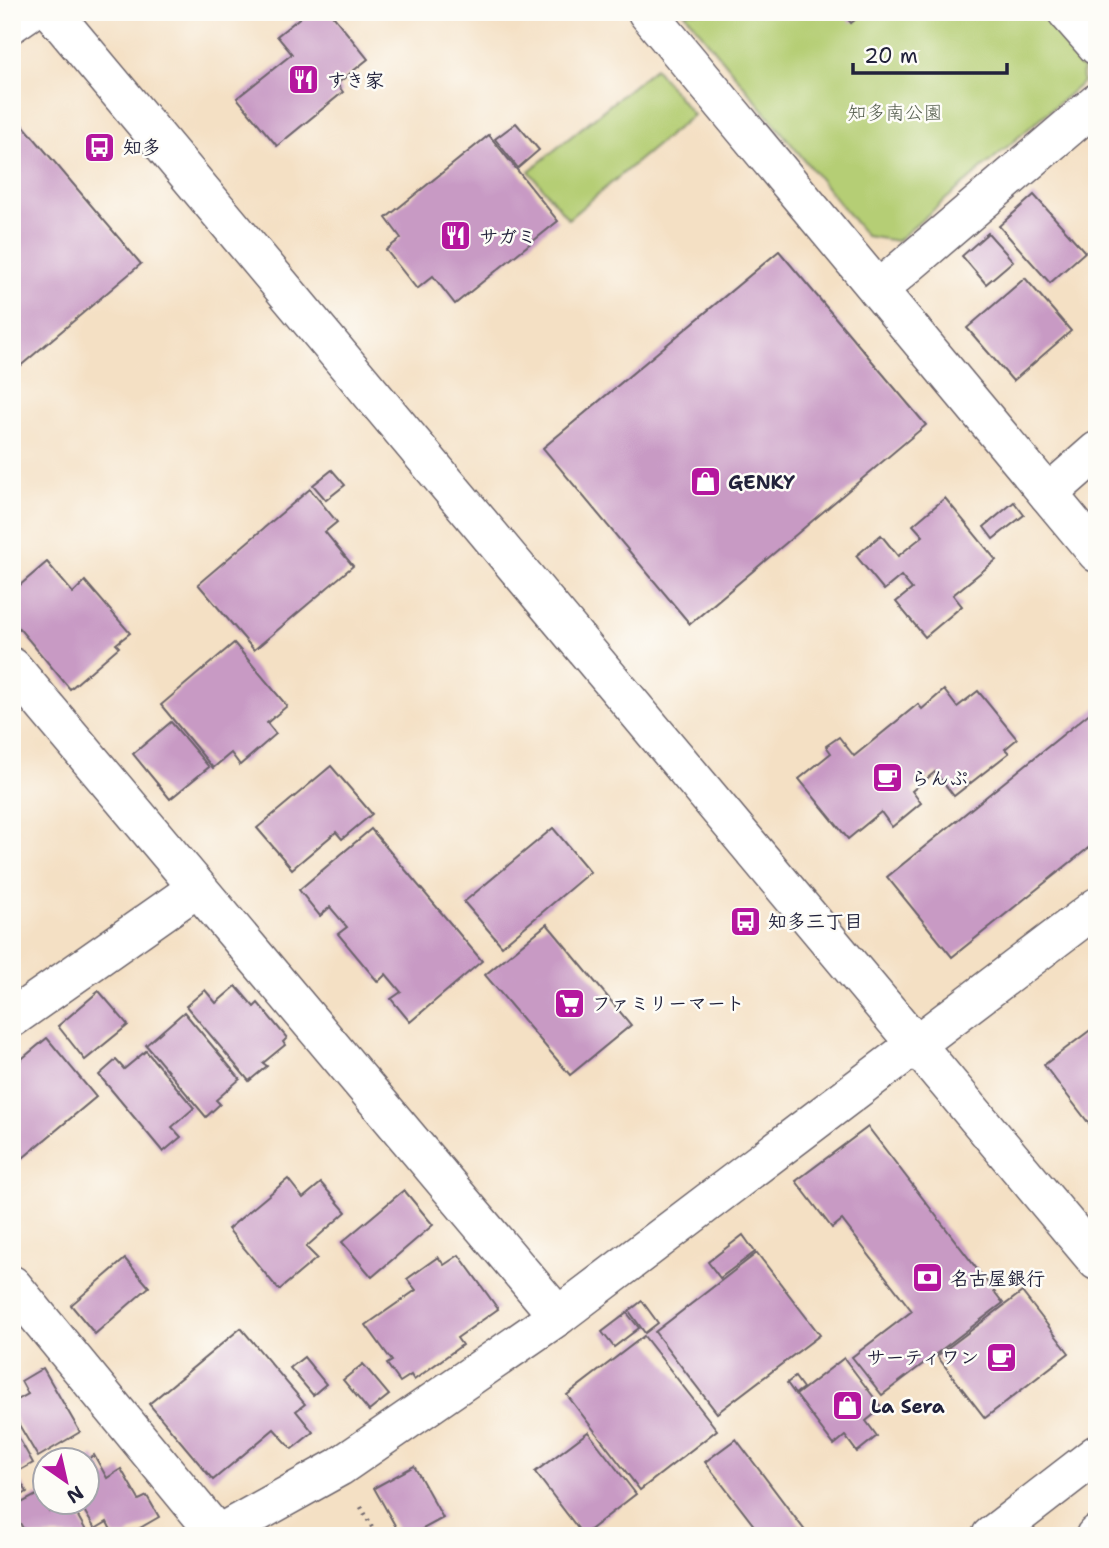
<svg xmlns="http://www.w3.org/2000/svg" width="1109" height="1548" viewBox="0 0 1109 1548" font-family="'Shantell Sans','Klee One',sans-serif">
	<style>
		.green { fill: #b5ce74; stroke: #6c7858; stroke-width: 2 }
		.building { fill: #c89ac4 }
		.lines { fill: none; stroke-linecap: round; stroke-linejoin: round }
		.minor-casing { stroke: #6c646b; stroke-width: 41 }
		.major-casing { stroke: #6c646b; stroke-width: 41 }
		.path { stroke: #6c646b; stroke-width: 4.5; stroke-dasharray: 2 5; stroke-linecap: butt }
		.minor { stroke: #fff; stroke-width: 38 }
		.major { stroke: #fff; stroke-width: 38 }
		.labels { text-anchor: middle; stroke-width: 5; stroke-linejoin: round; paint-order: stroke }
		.poi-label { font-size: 19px; font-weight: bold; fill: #22223b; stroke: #fdfcf7; text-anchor: start }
		.park-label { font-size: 19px; fill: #555e4f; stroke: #fdfcf7 }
	</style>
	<rect width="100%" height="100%" fill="#fdfcf7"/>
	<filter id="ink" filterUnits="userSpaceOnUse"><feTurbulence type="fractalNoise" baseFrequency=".0143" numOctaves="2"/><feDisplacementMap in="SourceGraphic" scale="14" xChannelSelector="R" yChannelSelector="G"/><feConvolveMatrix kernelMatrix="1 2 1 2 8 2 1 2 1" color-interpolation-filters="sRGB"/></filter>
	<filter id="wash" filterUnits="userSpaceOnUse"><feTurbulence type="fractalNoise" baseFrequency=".00686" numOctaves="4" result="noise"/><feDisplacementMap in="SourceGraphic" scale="28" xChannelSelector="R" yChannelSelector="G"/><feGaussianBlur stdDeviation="1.57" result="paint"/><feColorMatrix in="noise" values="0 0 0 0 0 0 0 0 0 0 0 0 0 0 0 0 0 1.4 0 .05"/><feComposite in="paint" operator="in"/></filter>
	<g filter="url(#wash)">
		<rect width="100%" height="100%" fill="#f4e0c4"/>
		<g class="green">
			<polygon points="684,12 1041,12 1082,58 1083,82 897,241 866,236"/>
			<polygon points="655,68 693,115 568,219 529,171"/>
		</g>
		<g id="blocks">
			<g class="building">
				<polygon points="307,12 330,12 368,59 337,84 343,92 277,146 237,98 292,54 277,36"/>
				<polygon points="842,12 865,12 851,23"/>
				<polygon points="12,112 141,264 12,373"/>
				<polygon points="516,123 539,150 518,168 495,139"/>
				<polygon points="489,135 558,221 455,304 433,276 417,289 386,250 401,238 386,218"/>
				<polygon points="1034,195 1085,252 1050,283 999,226"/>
				<polygon points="988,233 1013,261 986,284 962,256"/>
				<polygon points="779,251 926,425 690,624 543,448"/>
				<polygon points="1025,278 1071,331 1013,381 967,328"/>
				<polygon points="332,470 345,485 326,500 313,485"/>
				<polygon points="310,489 337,522 325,532 353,566 254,650 198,584"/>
				<polygon points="945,498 996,560 953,595 962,606 925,637 896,602 912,589 901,576 884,590 856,556 881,535 898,556 923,536 913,525"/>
				<polygon points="1014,502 1024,515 993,539 984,527"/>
				<polygon points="47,562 73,593 85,581 130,633 116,644 119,647 70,689 12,620 12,592"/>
				<polygon points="234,643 287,706 267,723 276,734 240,765 231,753 213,768 161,705"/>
				<polygon points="944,690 957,707 978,691 1017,739 1005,749 1009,753 954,796 935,772 912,791 921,803 892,827 881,812 848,839 799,779 831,753 826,746 839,737 854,756 918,704 922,709"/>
				<polygon points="1097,707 1097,841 952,957 887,877"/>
				<polygon points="171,722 209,767 170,799 133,754"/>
				<polygon points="331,766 372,814 342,839 336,832 292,869 257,828"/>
				<polygon points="553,828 590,872 502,946 464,902"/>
				<polygon points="371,829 482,961 410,1022 391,999 401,992 386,974 378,982 338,934 347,927 330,907 320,916 299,890"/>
				<polygon points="547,924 631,1025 570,1075 485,975"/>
				<polygon points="236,986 254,1007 258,1003 287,1038 283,1042 285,1045 263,1063 267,1066 249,1081 186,1006 205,990 216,1003"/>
				<polygon points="99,991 128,1025 85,1060 58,1026"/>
				<polygon points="184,1012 240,1079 216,1100 220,1104 206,1117 146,1045"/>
				<polygon points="1097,1025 1097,1134 1044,1065"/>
				<polygon points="47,1038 96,1097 12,1167 12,1081 17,1078 12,1073 12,1067"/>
				<polygon points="146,1051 194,1108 172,1127 181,1137 163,1152 99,1075 116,1060 124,1069"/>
				<polygon points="868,1127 1003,1303 882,1395 852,1357 912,1311 842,1220 832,1228 796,1181"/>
				<polygon points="288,1179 303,1198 321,1183 346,1212 306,1247 317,1258 279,1290 228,1229"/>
				<polygon points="404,1190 433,1225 372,1277 342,1242"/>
				<polygon points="743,1235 755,1252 720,1278 708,1262"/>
				<polygon points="757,1253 820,1335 717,1413 655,1332"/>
				<polygon points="459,1255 498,1309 457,1338 462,1345 414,1380 411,1375 400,1382 387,1364 392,1361 366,1325 416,1290 407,1279 438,1257 444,1265"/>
				<polygon points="125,1259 149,1287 95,1334 71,1305"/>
				<polygon points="1022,1292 1069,1353 985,1418 937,1356"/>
				<polygon points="642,1301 658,1323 645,1333 629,1311"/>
				<polygon points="627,1313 639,1328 614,1347 602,1332"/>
				<polygon points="241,1328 305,1404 296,1411 313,1432 292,1449 274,1429 213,1480 149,1404"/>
				<polygon points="644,1336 717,1430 640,1490 567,1395"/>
				<polygon points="304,1357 326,1384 313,1395 290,1368"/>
				<polygon points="844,1358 882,1408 866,1421 877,1436 857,1452 845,1436 834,1445 796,1395"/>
				<polygon points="363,1364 389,1395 369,1411 343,1380"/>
				<polygon points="43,1368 80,1432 38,1457 12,1413 12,1403 28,1394 21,1381"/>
				<polygon points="795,1377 803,1388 795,1394 787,1383"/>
				<polygon points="12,1426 33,1463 15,1473 27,1492 12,1501"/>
				<polygon points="588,1432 636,1494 583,1535 535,1472"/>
				<polygon points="736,1439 809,1536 762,1536 705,1462"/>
				<polygon points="94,1455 107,1478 121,1469 139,1500 147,1496 159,1517 126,1536 114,1536 107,1522 95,1529 79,1502 88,1502 88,1459"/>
				<polygon points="414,1466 443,1518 410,1536 401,1536 374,1488"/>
				<polygon points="38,1494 49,1512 66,1502 70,1502 89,1536 27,1536 12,1508"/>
			</g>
		</g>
	</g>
	<g filter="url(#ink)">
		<use href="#blocks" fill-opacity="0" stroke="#6c646b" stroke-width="2"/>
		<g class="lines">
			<defs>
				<g id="minor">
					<polyline points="52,12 1097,1261"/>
					<polyline points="647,12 1097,553"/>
					<polyline points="1067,12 1097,46"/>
					<polyline points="12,23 28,12"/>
					<polyline points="878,290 1097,103"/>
					<polyline points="1048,494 1097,451"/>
					<polyline points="12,667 558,1316"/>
					<polyline points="12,1018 197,888"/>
					<polyline points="12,1285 217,1534"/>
					<polyline points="215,1536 339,1467 558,1316 1097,907"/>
				</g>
				<g id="major">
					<polyline points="991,1536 1097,1454"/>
					<polyline points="1095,1536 1097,1534"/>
				</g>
			</defs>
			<use href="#minor" class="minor-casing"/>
			<use href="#major" class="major-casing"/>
			<polyline class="path" points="361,1507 377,1536"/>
			<use href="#minor" class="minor"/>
			<use href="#major" class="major"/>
		</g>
	</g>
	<defs>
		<symbol id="restaurant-square" viewBox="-11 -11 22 22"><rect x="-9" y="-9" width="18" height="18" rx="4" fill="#b5179e" stroke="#fdfcf7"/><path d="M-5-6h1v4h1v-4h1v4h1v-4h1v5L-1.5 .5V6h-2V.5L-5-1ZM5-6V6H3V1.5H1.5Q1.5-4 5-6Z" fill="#fff"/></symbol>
		<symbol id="bus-square" viewBox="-11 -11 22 22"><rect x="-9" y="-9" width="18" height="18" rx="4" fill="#b5179e" stroke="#fdfcf7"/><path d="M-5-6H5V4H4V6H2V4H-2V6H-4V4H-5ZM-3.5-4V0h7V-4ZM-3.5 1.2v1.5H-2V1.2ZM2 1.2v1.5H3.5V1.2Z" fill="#fff"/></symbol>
		<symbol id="shop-square" viewBox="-11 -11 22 22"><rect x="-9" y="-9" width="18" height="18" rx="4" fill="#b5179e" stroke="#fdfcf7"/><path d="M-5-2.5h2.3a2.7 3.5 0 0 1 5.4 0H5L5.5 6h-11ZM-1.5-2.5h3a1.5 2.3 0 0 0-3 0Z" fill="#fff"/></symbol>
		<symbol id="cafe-square" viewBox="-11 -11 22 22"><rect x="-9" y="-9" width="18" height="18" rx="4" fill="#b5179e" stroke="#fdfcf7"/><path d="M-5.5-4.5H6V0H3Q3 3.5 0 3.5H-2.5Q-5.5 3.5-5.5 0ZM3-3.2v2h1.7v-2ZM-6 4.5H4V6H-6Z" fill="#fff"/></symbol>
		<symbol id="supermarket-square" viewBox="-11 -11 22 22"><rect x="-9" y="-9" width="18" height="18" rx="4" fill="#b5179e" stroke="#fdfcf7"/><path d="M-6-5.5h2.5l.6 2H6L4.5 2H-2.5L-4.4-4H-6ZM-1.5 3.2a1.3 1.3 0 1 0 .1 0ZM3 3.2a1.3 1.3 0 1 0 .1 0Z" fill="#fff"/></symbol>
		<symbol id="bank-square" viewBox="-11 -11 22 22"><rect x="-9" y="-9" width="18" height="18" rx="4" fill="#b5179e" stroke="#fdfcf7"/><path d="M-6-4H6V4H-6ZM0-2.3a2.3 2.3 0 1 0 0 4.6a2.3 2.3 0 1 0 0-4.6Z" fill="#fff"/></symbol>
	</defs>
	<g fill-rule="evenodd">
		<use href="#restaurant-square" x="286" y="62" width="35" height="35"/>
		<use href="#bus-square" x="82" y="130" width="35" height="35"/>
		<use href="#restaurant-square" x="438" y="218" width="35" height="35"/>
		<use href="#shop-square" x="688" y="464" width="35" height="35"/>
		<use href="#cafe-square" x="870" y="760" width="35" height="35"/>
		<use href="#bus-square" x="728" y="904" width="35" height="35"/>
		<use href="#supermarket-square" x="552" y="986" width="35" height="35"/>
		<use href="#bank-square" x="910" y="1260" width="35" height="35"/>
		<use href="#cafe-square" x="984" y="1340" width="35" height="35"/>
		<use href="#shop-square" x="830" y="1388" width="35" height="35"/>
	</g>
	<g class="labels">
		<g class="poi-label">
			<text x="327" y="87">すき家</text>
			<text x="123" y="154">知多</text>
			<text x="479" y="243">サガミ</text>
			<text x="728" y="489">GENKY</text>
			<text x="911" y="785">らんぷ</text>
			<text x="768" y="928">知多三丁目</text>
			<text x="592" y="1010">ファミリーマート</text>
			<text x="950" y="1285">名古屋銀行</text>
			<text x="979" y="1364" text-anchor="end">サーティワン</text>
			<text x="871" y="1413">La Sera</text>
		</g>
		<g class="park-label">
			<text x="895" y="119">知多南公園</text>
		</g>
	</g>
	<rect width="1109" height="1548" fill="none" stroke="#fdfcf7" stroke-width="42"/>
	<g transform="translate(66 1481) rotate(146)"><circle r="33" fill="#fdfcf7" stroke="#a5a5ac" stroke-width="2"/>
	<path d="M0-5L12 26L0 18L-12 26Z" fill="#b5179e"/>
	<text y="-10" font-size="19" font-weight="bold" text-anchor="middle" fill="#22223b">N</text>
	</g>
	<path d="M853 63v10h154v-10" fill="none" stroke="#22223b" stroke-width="3.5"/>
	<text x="864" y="63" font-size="21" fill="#22223b" stroke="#fdfcf7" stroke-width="5" paint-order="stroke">20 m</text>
</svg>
